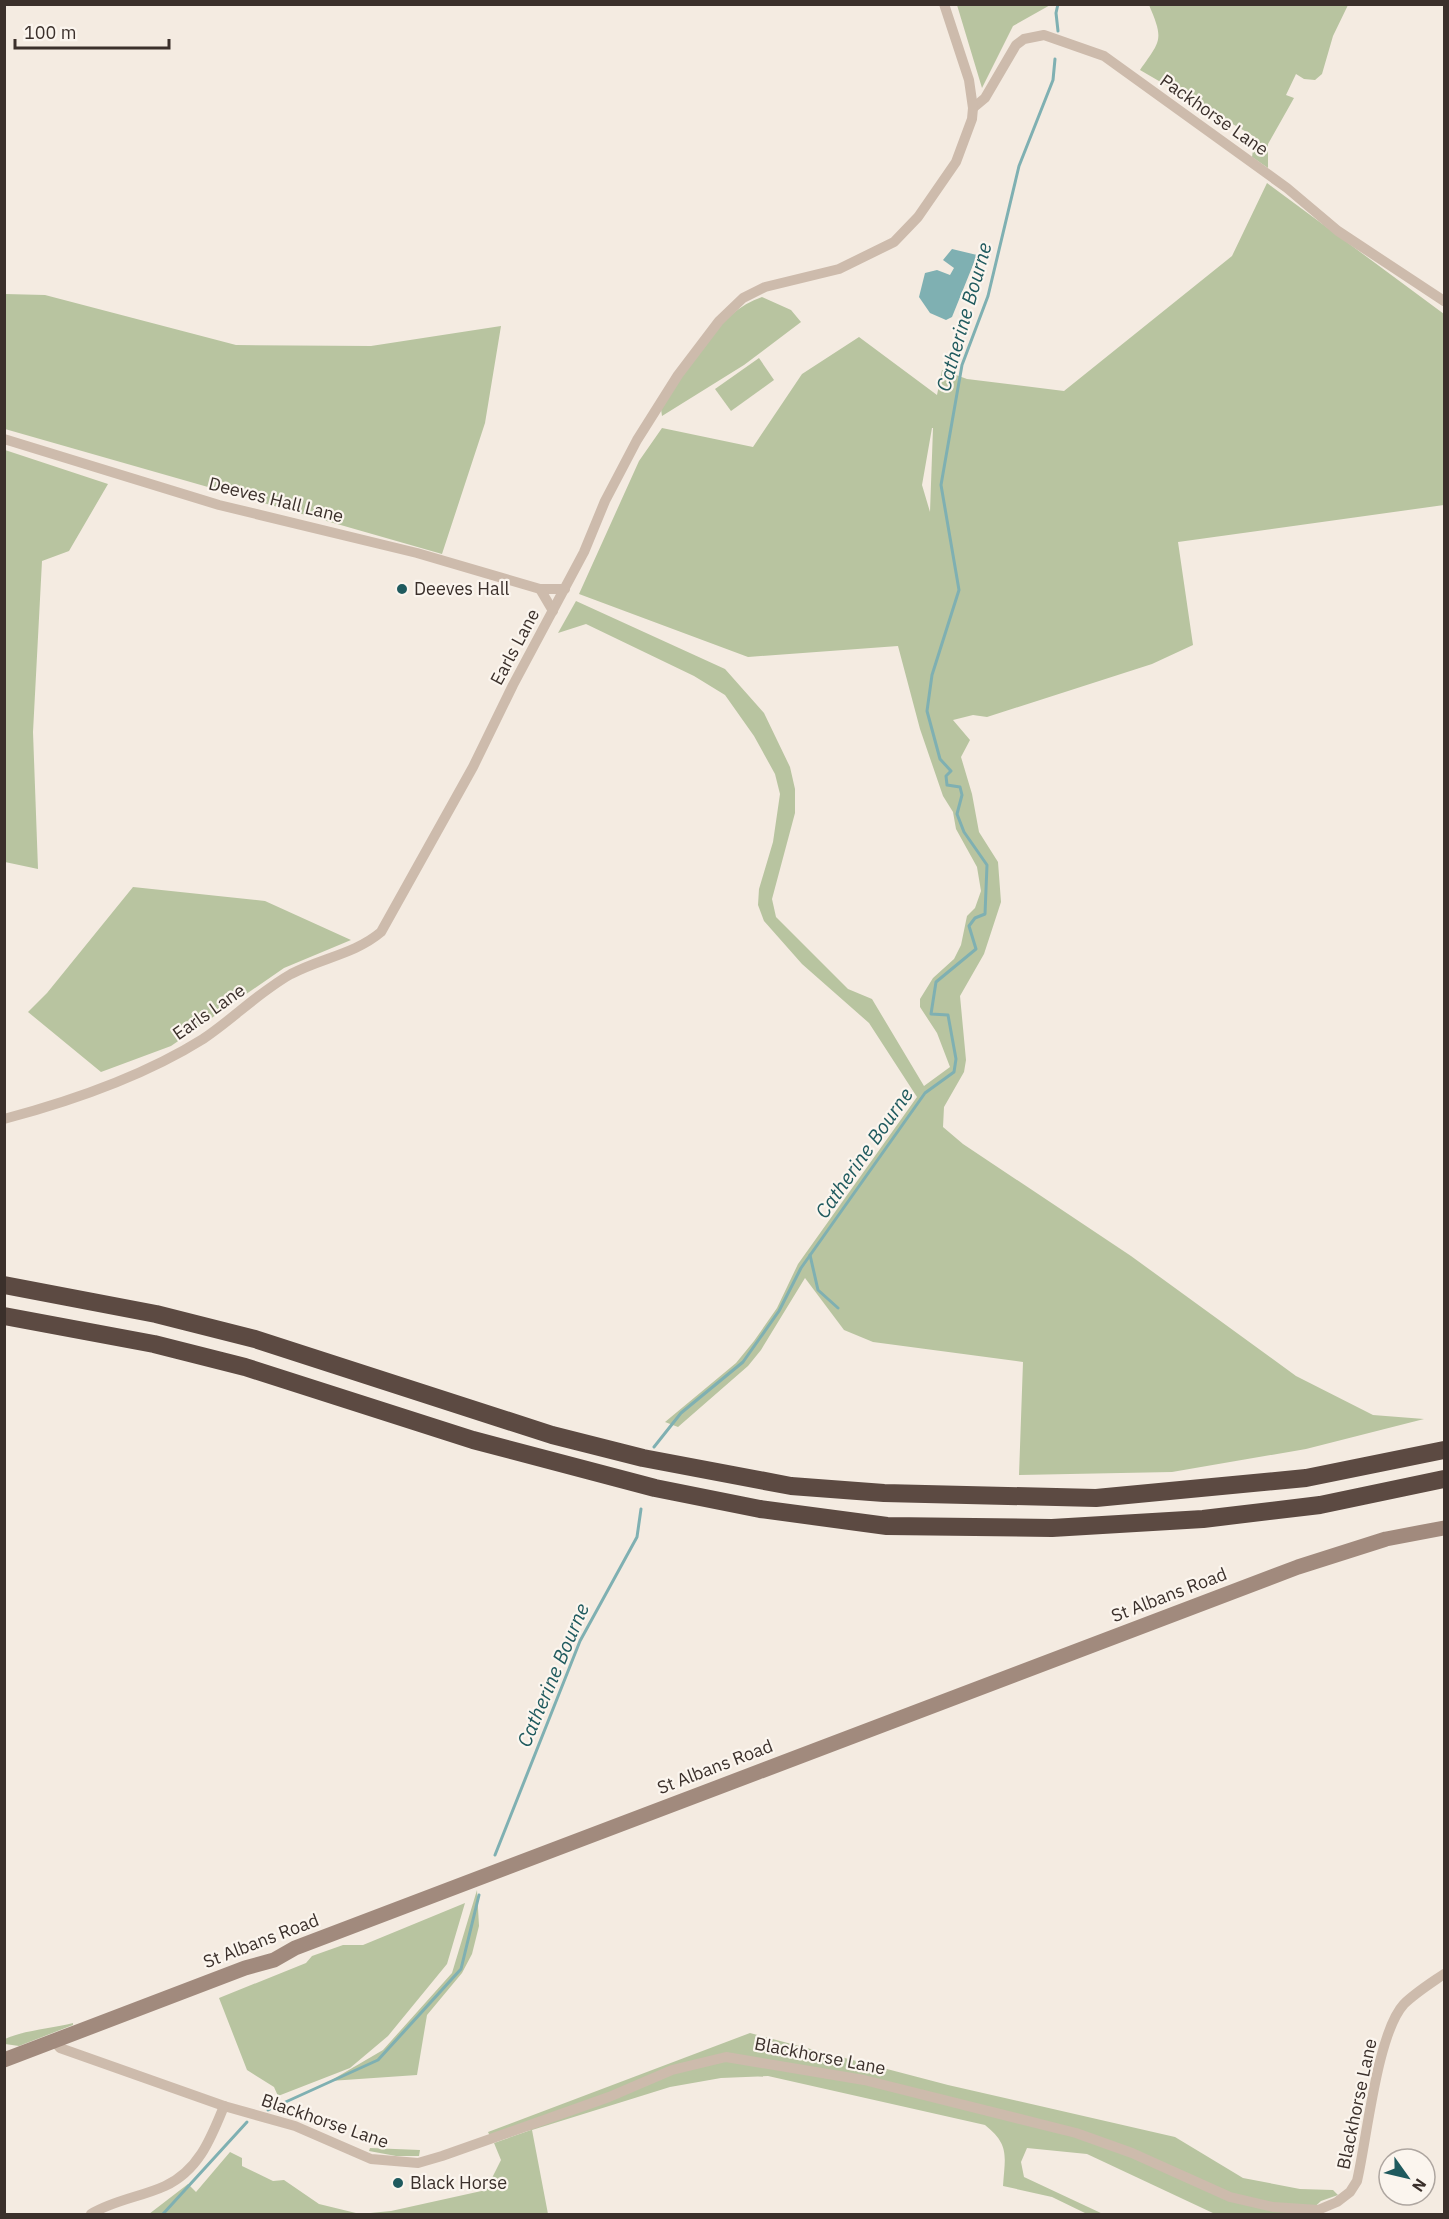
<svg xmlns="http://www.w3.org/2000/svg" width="1449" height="2219" viewBox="0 0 1449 2219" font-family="'IBM Plex Sans',sans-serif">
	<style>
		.green { fill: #b8c4a0; fill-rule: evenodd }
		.water { fill: #7fb0b2 }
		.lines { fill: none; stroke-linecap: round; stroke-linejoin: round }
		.stream { stroke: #7fb0b2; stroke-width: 3 }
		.street { stroke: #cdbbac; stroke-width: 10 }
		.secondary { stroke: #a18a7d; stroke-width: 15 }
		.highway { stroke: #5c4a42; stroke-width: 18 }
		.poi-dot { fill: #1f5a5e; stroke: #fbf5ee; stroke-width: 2 }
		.labels { text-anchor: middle; stroke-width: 4.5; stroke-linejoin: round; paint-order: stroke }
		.street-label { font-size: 18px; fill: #3b302b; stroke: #fbf5ee }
		.poi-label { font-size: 18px; fill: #3b302b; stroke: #fbf5ee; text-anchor: start }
		.water-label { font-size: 20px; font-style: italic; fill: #1f5a5e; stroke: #fbf5ee }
	</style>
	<rect width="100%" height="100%" fill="#f4ebe1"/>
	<g class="green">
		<polygon points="1052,4 1013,26 982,88 957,5"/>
		<path d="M1149,5H1348L1333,36L1322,74L1315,80L1304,79L1296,74L1286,95L1294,98L1268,144V168L1252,157L1255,137L1140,70C1161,40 1164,40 1149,5Z"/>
		<path d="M1267,183L1444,314V505L1178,542L1193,645L1152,664L987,717L973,715L953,720L970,740L961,757L972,794L979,832L998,862L1001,902L984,954L960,996L966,1060L964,1072L944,1107L943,1127L963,1144L1131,1256L1296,1376L1373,1415L1424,1419L1306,1449L1172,1472L1019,1475L1023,1362L873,1342L844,1330L805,1278L761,1350L748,1366L678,1427L665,1422L736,1363L754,1341L777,1308L798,1264L917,1097L869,1023L802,964L764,921L758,905L759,889L773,842L780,794L775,774L754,736L725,695L694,676L586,624L558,633L576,601L725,669L764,713L790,767L795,789V813L772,899L776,917L848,989L872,999L924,1086L950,1067L937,1033L920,1007V999L933,978L954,959L961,945L967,916L975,908L981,891L977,867L956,829L953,812L943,796L920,729L898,646L748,657L579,594L639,461L662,428L753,447L802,374L859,337L937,395L942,370L967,379L1064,391L1232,256ZM932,428H933L930,512L922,485Z"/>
		<polygon points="5,294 45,295 236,345 371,346 501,326 485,423 442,554 5,429"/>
		<path d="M762,297L791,310L801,322L744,365L662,416L661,409C685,371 718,311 762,297Z"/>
		<polygon points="759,358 774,380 731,411 715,389"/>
		<polygon points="5,450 108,484 69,551 42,561 33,732 38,869 5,862"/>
		<polygon points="133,887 265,901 351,940 284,968 171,1046 101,1072 28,1012 47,993"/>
		<polygon points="477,1890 479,1926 472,1954 462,1973 427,2015 417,2075 330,2081 383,2050 452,1973"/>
		<polygon points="465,1903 447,1964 388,2036 350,2068 278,2096 274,2087 247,2070 219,1998 306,1963 312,1956 343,1945 363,1945"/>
		<path d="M73,2023V2025L19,2046L5,2044V2039C21,2031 53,2028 73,2023Z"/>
		<path d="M750,2033L948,2085L1175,2137L1243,2178L1300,2189L1333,2190L1338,2195L1321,2201L1307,2214H1215L1087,2154L1027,2148L1021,2162L1024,2177L1103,2214H1087L1052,2197L1003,2186C1005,2156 1010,2145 985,2125L768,2076L721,2078L670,2087L532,2130L548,2214H149L188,2184L196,2192L230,2152L242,2158V2166L273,2181L284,2180L319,2204L360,2214L391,2211L486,2190L501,2160L494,2143L531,2130L491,2138L488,2132Z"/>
		<polygon points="370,2148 420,2150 419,2156 396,2156 369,2151"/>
	</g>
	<polygon class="water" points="952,249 977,255 952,317 946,320 930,313 919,297 925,273 937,270 950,275 954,268 943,260"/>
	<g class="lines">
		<g class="stream">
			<polyline points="1058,31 1056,13 1058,4"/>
			<polyline points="810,1255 818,1290 838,1308"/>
			<polyline points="654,1447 681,1413 743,1362 779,1311 801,1268 925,1093 954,1072 956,1059 948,1015 931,1014 936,982 976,949 969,926 975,918 985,914 987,865 964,832 957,814 962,795 960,787 947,785 946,776 951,771 940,759 927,711 932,675 959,590 941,485 962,365 988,296 1019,166 1053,80 1055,59"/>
			<polyline points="495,1855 580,1641 637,1537 641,1509"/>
			<polyline points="268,2110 378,2060 461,1969 479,1895"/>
			<polyline points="163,2214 247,2122"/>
		</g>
		<g class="street">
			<polyline points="973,108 985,98 1016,45 1024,39 1044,35 1104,56 1287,188 1338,231 1444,301"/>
			<polyline points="4,439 219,505 417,553 540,589 565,589"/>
			<polyline points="540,589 553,611"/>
			<path d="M4,1119C72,1101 144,1076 203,1039C233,1019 259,992 291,974C321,958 355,954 381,932L473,767L513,685L584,552L605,501L637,440L678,375L719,321L743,298L765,287L839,269L894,242L918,217L956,162L972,119L973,108L969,80L944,4"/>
			<path d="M53,2040L60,2048L224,2106L295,2126L371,2159L418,2163L442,2156L609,2097L672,2070L726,2057L864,2080L1076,2133L1132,2153L1230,2197L1273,2207L1318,2210L1337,2202L1350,2192L1357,2181C1367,2139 1377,2033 1404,2004C1415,1993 1431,1983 1444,1974"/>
			<path d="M91,2214C114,2200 141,2197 165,2186C199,2170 211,2138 224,2106"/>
		</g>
		<polyline class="secondary" points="4,2060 245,1968 274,1960 295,1948 1298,1567 1386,1539 1444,1528"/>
		<g class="highway">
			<polyline points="4,1285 156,1314 255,1339 552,1435 643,1458 791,1486 884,1493 1096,1498 1306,1478 1444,1450"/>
			<polyline points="4,1316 154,1344 245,1367 473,1440 655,1488 760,1509 887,1526 1052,1528 1203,1519 1320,1505 1444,1479"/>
		</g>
	</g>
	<g class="poi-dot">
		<circle cx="402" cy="589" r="6"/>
		<circle cx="398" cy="2183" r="6"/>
	</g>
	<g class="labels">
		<g class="street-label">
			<text transform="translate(1214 115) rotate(35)" y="6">Packhorse Lane</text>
			<text transform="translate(276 500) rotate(14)" y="6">Deeves Hall Lane</text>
			<text transform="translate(515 647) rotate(-62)" y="6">Earls Lane</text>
			<text transform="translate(209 1012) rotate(-35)" y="6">Earls Lane</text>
			<text transform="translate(1169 1595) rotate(-21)" y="6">St Albans Road</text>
			<text transform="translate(715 1767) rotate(-21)" y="6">St Albans Road</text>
			<text transform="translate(261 1941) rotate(-21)" y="6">St Albans Road</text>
			<text transform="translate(820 2056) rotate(11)" y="6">Blackhorse Lane</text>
			<text transform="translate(1357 2104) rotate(-78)" y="6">Blackhorse Lane</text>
			<text transform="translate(325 2121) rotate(19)" y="6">Blackhorse Lane</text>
		</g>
		<g class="poi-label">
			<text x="414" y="595">Deeves Hall</text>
			<text x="410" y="2189">Black Horse</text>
		</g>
		<g class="water-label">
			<text transform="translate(964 317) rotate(-74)" y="7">Catherine Bourne</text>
			<text transform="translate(864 1153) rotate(-55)" y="7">Catherine Bourne</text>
			<text transform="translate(553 1675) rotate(-67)" y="7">Catherine Bourne</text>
		</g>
	</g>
	<rect width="1449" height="2219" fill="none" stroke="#3b302b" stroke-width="12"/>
	<g transform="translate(1407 2177) rotate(124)"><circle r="28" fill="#fbf5ee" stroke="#aea6a0" stroke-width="1.5"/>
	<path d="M0-4.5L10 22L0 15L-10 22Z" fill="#1f5a5e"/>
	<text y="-9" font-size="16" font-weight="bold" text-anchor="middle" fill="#3b302b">N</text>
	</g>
	<path d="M15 39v9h154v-9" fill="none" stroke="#3b302b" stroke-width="3"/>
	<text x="24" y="39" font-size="18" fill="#3b302b" stroke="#fbf5ee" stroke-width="4.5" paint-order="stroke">100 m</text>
</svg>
